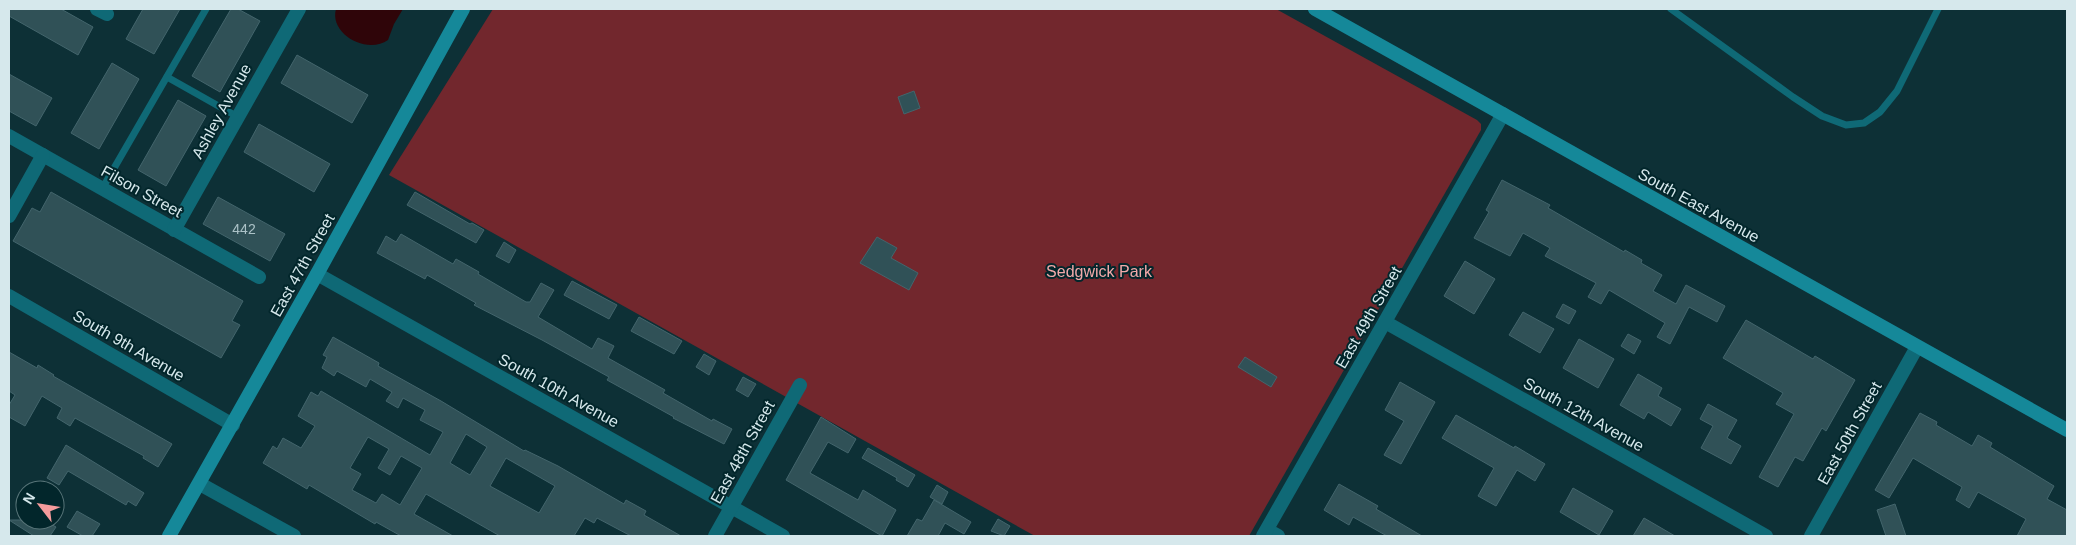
<svg xmlns="http://www.w3.org/2000/svg" width="2076" height="545" viewBox="0 0 2076 545" font-family="Arial,sans-serif">
	<style>
		.green { fill: #72272d }
		.water { fill: #2f0509 }
		.building { fill: #305157; stroke: #43656c; fill-rule: evenodd }
		.lines { fill: none; stroke-linecap: round; stroke-linejoin: round }
		.service { stroke: #0f6976; stroke-width: 7 }
		.minor { stroke: #0f6976; stroke-width: 14 }
		.secondary { stroke: #158899; stroke-width: 14 }
		.labels { text-anchor: middle; stroke-width: 4; stroke-linejoin: round; paint-order: stroke }
		.number-label { font-size: 14px; fill: #acc2c7 }
		.street-label { font-size: 16px; fill: #d6e8ec; stroke: #02262b }
		.park-label { font-size: 16px; fill: #f2a9a9; stroke: #02262b }
	</style>
	<rect width="100%" height="100%" fill="#0d3036"/>
	<polygon class="green" points="493,9 1276,9 1477,120 1481,124 1481,130 1249,536 1035,536 389,175"/>
	<path class="water" d="M336,9H403L394,24L388,40C367,55 329,34 336,9Z"/>
	<g class="building">
		<polygon points="9,9 61,9 93,27 78,55 9,16"/>
		<polygon points="143,9 180,9 154,54 126,39"/>
		<polygon points="231,9 238,9 260,21 220,92 192,76"/>
		<polygon points="297,55 368,95 352,123 281,83"/>
		<polygon points="112,63 139,79 99,149 71,133"/>
		<polygon points="9,74 52,98 36,126 9,111"/>
		<polygon points="914,91 920,108 904,114 898,97"/>
		<polygon points="178,100 206,116 166,186 138,170"/>
		<polygon points="259,124 330,164 314,192 244,152"/>
		<polygon points="1502,180 1550,205 1548,208 1624,252 1625,250 1642,260 1641,263 1662,275 1653,291 1676,304 1686,285 1725,306 1717,322 1689,307 1670,344 1657,337 1665,323 1609,290 1601,304 1588,297 1596,283 1545,256 1550,248 1523,233 1510,256 1474,238 1489,212 1486,210"/>
		<polygon points="51,192 243,301 232,321 240,325 221,358 13,241 32,208 40,212"/>
		<polygon points="415,192 470,224 472,223 484,230 476,243 407,205"/>
		<polygon points="218,197 285,234 270,261 203,224"/>
		<polygon points="401,234 453,264 456,259 479,272 478,274 526,302 530,302 541,283 554,290 538,317 592,349 598,338 614,346 608,358 665,390 663,393 712,421 713,419 732,429 724,444 673,418 674,417 607,380 609,377 542,340 474,305 476,303 427,275 425,279 377,253 386,236 396,242"/>
		<polygon points="877,237 897,248 891,258 918,273 909,290 860,263"/>
		<polygon points="504,242 516,250 509,263 496,256"/>
		<polygon points="1465,261 1495,279 1474,314 1444,296"/>
		<polygon points="572,281 617,305 609,319 564,295"/>
		<polygon points="1563,304 1576,311 1569,324 1556,317"/>
		<polygon points="1523,312 1554,329 1540,353 1509,335"/>
		<polygon points="639,317 682,341 674,354 631,331"/>
		<polygon points="1746,320 1813,359 1815,356 1855,380 1826,431 1822,428 1803,461 1795,457 1778,487 1759,477 1794,414 1776,404 1783,393 1723,358"/>
		<polygon points="1628,334 1641,341 1634,354 1621,346"/>
		<path d="M333,337L379,363L378,366L441,401L524,451L525,450L558,466L624,504L626,500L646,511L644,515L681,536H631L597,518L594,523L585,518L574,536H500L426,494L414,514L453,536H401L376,522L375,524L309,485L307,489L263,463L273,446L277,449L283,438L301,448L315,426L298,416L311,392L318,396L321,391L430,455L443,432L420,420L425,410L403,398L398,408L386,401L392,392L370,379L366,387L337,371L334,376L322,368L327,357L323,355ZM466,434L487,447L470,475L450,463ZM368,437L389,449L378,468L390,475L401,456L422,468L400,505L382,494L376,503L352,490L361,474L350,468ZM506,458L555,486L539,513L490,486Z"/>
		<polygon points="1579,339 1614,359 1598,388 1563,368"/>
		<polygon points="9,352 37,368 38,365 54,375 53,376 172,444 158,467 143,458 144,456 75,418 70,426 57,418 62,408 42,396 25,426 9,417 9,405 15,395 9,391"/>
		<polygon points="704,354 716,361 709,375 696,367"/>
		<polygon points="1245,357 1277,377 1271,387 1238,367"/>
		<polygon points="1638,374 1662,388 1658,396 1681,409 1671,426 1648,412 1644,419 1620,405"/>
		<polygon points="743,377 756,384 748,397 736,390"/>
		<polygon points="1400,382 1435,402 1401,464 1384,455 1404,421 1385,410"/>
		<polygon points="1708,404 1737,420 1727,438 1741,446 1731,464 1701,448 1713,426 1700,419"/>
		<polygon points="1920,413 1937,422 1936,425 1972,446 1978,435 1992,443 1990,447 2054,486 2047,499 2067,510 2067,536 2017,536 2026,519 1978,492 1969,508 1956,500 1962,487 1913,458 1889,498 1875,490"/>
		<polygon points="1456,415 1514,448 1515,446 1545,464 1535,481 1517,470 1496,506 1478,496 1494,468 1442,438"/>
		<polygon points="821,417 856,439 848,453 828,442 810,473 858,500 863,490 896,510 882,536 786,480"/>
		<polygon points="66,445 144,493 136,506 128,501 126,505 68,471 59,485 47,478"/>
		<polygon points="868,448 915,475 908,487 896,480 897,478 862,458"/>
		<polygon points="1339,484 1378,506 1376,509 1422,536 1387,536 1353,517 1349,525 1324,510"/>
		<polygon points="937,485 948,492 942,504 930,497"/>
		<polygon points="1573,488 1613,511 1599,535 1560,512"/>
		<polygon points="934,500 971,522 964,534 945,523 938,536 907,536 917,519 922,521"/>
		<polygon points="1895,504 1906,536 1886,536 1877,510"/>
		<polygon points="77,511 100,524 92,536 83,536 67,527"/>
		<polygon points="1644,518 1675,536 1633,536"/>
		<polygon points="998,519 1010,526 1004,536 991,531"/>
		<polygon points="9,520 44,520 56,527 50,536 34,536"/>
	</g>
	<g class="lines">
		<g class="service">
			<polyline points="1671,9 1793,97 1822,116 1846,125 1864,123 1880,112 1897,91 1938,9"/>
			<polyline points="167,77 238,117"/>
			<polyline points="102,189 206,9"/>
		</g>
		<g class="minor">
			<polyline points="97,9 107,14"/>
			<polyline points="9,136 259,277"/>
			<polyline points="9,216 43,155"/>
			<polyline points="174,230 299,9"/>
			<polyline points="317,274 783,536"/>
			<polyline points="9,296 233,425"/>
			<polyline points="1385,322 1766,536"/>
			<polyline points="200,484 294,536"/>
			<polyline points="1267,530 1278,536"/>
			<polyline points="715,536 800,385"/>
			<polyline points="1263,536 1503,114"/>
			<polyline points="1811,536 1917,347"/>
		</g>
		<g class="secondary">
			<polyline points="1315,9 2067,430"/>
			<polyline points="169,536 317,274 463,9"/>
		</g>
	</g>
	<g class="labels">
		<g class="number-label">
			<text x="244" y="234">442</text>
		</g>
		<g class="street-label">
			<text transform="translate(221 111) rotate(-61)" y="6">Ashley Avenue</text>
			<text transform="translate(142 191) rotate(29)" y="6">Filson Street</text>
			<text transform="translate(1699 205) rotate(29)" y="6">South East Avenue</text>
			<text transform="translate(302 265) rotate(-61)" y="6">East 47th Street</text>
			<text transform="translate(1368 317) rotate(-60)" y="6">East 49th Street</text>
			<text transform="translate(129 345) rotate(30)" y="6">South 9th Avenue</text>
			<text transform="translate(559 390) rotate(29)" y="6">South 10th Avenue</text>
			<text transform="translate(1584 414) rotate(29)" y="6">South 12th Avenue</text>
			<text transform="translate(1849 433) rotate(-61)" y="6">East 50th Street</text>
			<text transform="translate(742 452) rotate(-61)" y="6">East 48th Street</text>
		</g>
		<g class="park-label">
			<text x="1099" y="277">Sedgwick Park</text>
		</g>
	</g>
	<rect width="2076" height="545" fill="none" stroke="#d6e8ec" stroke-width="20"/>
	<g transform="translate(40 505) rotate(301)"><circle r="24" fill="#02262b" stroke="#577478"/>
	<path d="M0-4L9 19L0 12L-9 19Z" fill="#f59b9c"/>
	<text y="-8" font-size="14" font-weight="bold" text-anchor="middle" fill="#d6e8ec">N</text>
	</g>
</svg>
